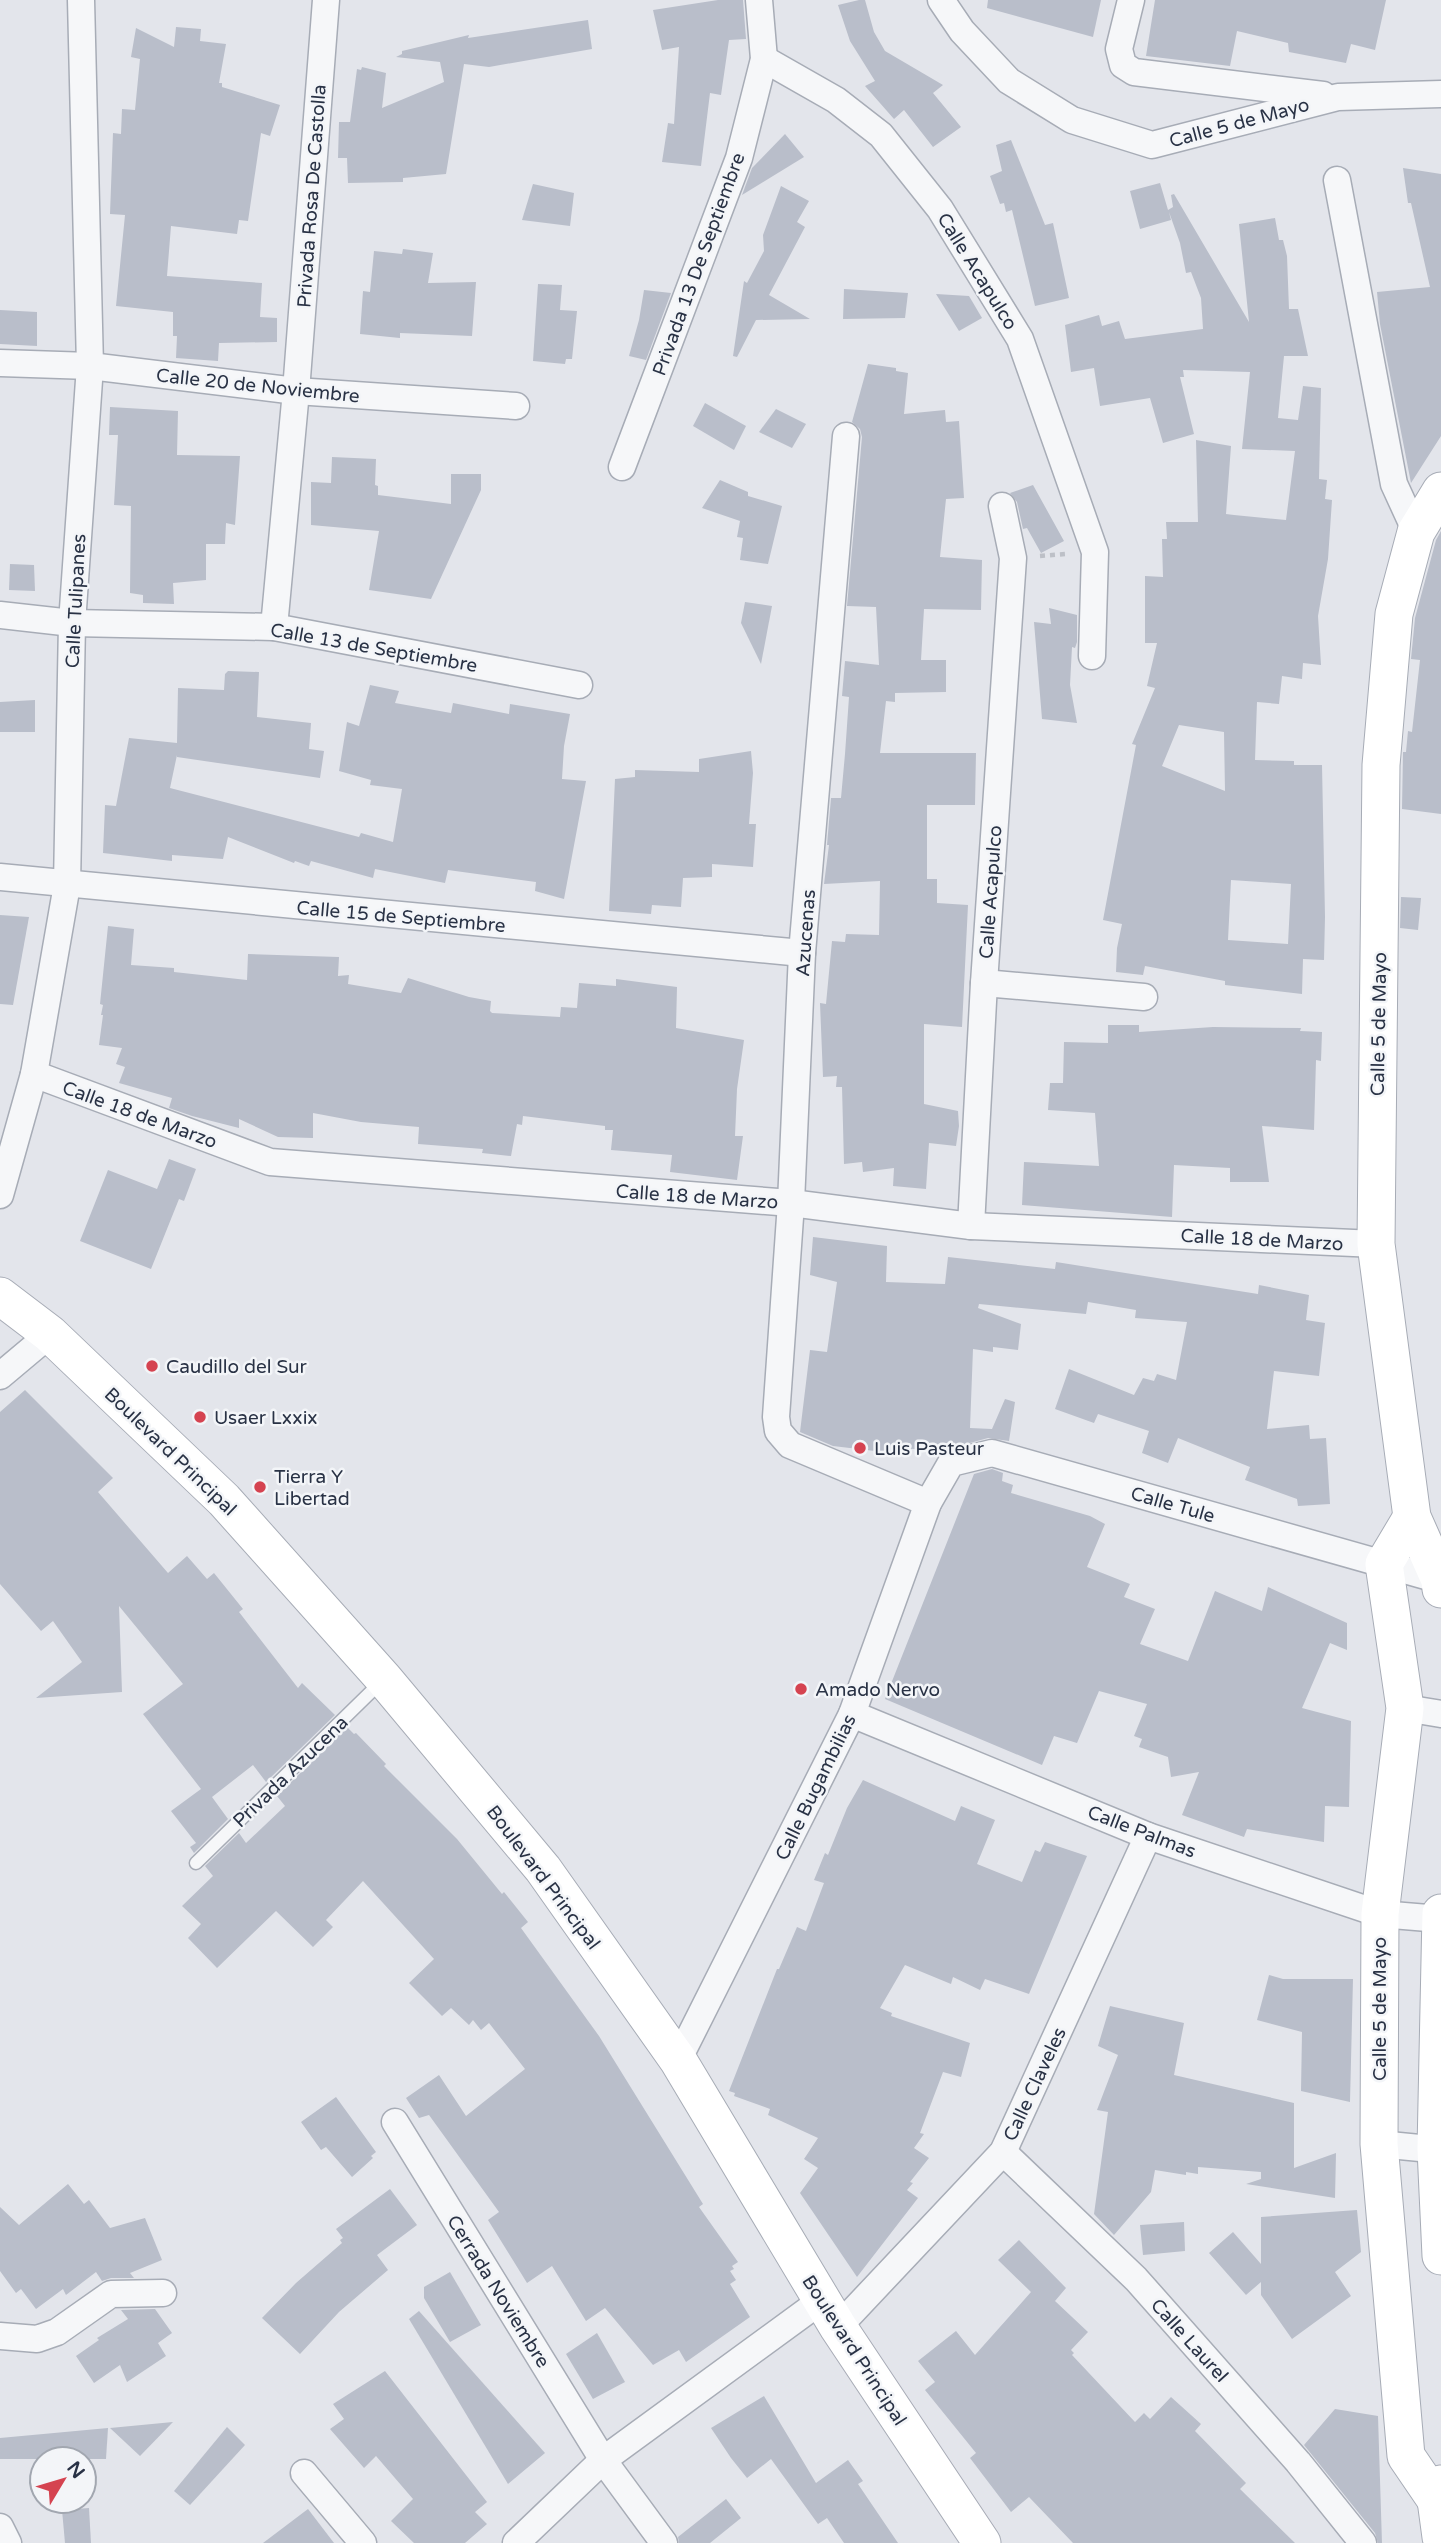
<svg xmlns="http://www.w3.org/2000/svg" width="1441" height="2543" viewBox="0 0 1441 2543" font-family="'Varela Round',sans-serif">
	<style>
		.building { fill: #b9beca; fill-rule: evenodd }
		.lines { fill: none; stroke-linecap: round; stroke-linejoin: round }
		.lane-casing { stroke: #a7acb6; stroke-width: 15 }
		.street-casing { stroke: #a7acb6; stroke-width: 29 }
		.secondary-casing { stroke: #a7acb6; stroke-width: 39 }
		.path { stroke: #bdc0c7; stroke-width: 4.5; stroke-dasharray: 5 5; stroke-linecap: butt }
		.lane { stroke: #f6f7f9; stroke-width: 12 }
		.street { stroke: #f6f7f9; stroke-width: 26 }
		.secondary { stroke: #fff; stroke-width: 37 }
		.poi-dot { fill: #d54350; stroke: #f3f5f8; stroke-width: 2.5 }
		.labels { text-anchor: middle; stroke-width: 5; stroke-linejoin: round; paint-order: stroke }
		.street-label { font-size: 19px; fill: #293245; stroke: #f3f5f8 }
		.poi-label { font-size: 19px; fill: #293245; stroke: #f3f5f8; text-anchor: start }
	</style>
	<rect width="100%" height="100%" fill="#e3e5eb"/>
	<g class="building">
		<polygon points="718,0 743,0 746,39 729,40 721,95 710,93 701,166 662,162 668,123 674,124 679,47 662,50 653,10"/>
		<polygon points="859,0 865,0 874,32 885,51 943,85 933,93 961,127 933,147 904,110 894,119 865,86 875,81 850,41 838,5"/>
		<polygon points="988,0 1101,0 1093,37 987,8"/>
		<polygon points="1155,0 1386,0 1375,50 1351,44 1346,63 1289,52 1288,43 1237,31 1230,66 1146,56"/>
		<polygon points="588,20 592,49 489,67 464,64 446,174 403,178 403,182 348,183 347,158 338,158 339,122 350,122 357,69 361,70 362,67 386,73 382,108 444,82 440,62 396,57 402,54 402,51 469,35 468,38"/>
		<polygon points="176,27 201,29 200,41 226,44 219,83 222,83 222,87 280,105 270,136 261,133 248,221 239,220 237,234 171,226 167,276 262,283 260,317 277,318 277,342 219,343 218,361 176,358 177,336 173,336 173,312 116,306 125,215 110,214 113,133 121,134 122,109 135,110 140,59 131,57 136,28 174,47"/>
		<polygon points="785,134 804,157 742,195 752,168"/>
		<polygon points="1011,140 1045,225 1053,223 1069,298 1035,306 1012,210 1006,212 1004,203 1000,204 990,176 1002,171 996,145"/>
		<polygon points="1403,168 1441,174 1441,436 1411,483 1380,324 1377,292 1430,287 1411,203 1408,203"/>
		<path d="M1160,183L1168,210L1173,207L1171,195L1174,194L1249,322L1239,224L1275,218L1279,240H1283L1287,256L1289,309H1298L1308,356H1284L1278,418L1298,420L1303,386L1321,388L1319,479L1327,480L1325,499L1332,500L1328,559L1318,616L1321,665L1303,663L1302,679L1282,676L1279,704L1257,702L1255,760L1294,761V765H1322L1325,917L1324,960L1303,959L1302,994L1225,985V981L1145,966L1143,975L1116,972L1117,948L1122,924L1103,920L1136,745L1132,744L1155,688L1147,686L1157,643H1145V576L1163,577L1162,539H1167L1166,522H1198L1196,440L1231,446L1226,514L1234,515L1286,520L1295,451L1242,449L1250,372L1183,370L1184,377H1180L1194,434L1163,443L1150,398L1100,406L1094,368L1071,372L1065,325L1099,315L1102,326L1119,321L1125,339L1203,329L1201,298L1191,272L1186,273L1180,243L1169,212L1171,220L1140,229L1130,191ZM1179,725L1224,732L1225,791L1162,766ZM1231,880L1291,884L1288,944L1228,940Z"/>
		<polygon points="533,184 574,193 570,226 522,220"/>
		<polygon points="781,186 809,201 797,222 805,227 769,295 810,319 756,320 737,357 733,356 744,281 747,283 764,251 763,235"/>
		<polygon points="403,249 433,253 428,283 476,282 472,336 400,333 400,338 360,334 363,291 370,292 374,251 402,254"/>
		<polygon points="538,284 562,285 560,310 577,311 572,359 566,359 565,364 533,361"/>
		<polygon points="844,289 908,293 905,318 843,319"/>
		<polygon points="644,290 671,293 646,360 629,356 639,320"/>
		<polygon points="936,294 969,296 982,318 959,331"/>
		<polygon points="0,310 37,312 37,346 0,344"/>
		<polygon points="868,364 896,368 896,371 908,373 904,414 945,410 946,422 959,421 964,498 946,499 940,557 982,560 981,610 924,609 921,660 946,660 946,692 895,693 895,702 886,701 880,753 976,753 975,805 927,805 927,879 937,879 937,903 968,905 962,1027 924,1024 924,1104 958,1111 959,1126 956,1146 929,1143 926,1189 893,1186 894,1168 863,1172 862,1162 844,1164 842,1087 836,1087 837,1076 823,1077 820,1003 826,1004 832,941 845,942 846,934 879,935 880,881 824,884 829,845 827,845 831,798 841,798 845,754 849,697 842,696 845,661 879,665 876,607 847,606 862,437 860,429 852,422"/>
		<polygon points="705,403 746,426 734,450 693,426"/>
		<polygon points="110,407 178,411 177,455 240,456 235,525 226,523 225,544 206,544 206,580 173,583 174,604 143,603 143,595 130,593 131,506 114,505 118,435 109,435"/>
		<polygon points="776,409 806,424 792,448 759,432"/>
		<polygon points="332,457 376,459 375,485 378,486 378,495 451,504 451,474 481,474 481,490 431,599 369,590 379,531 311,525 311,482 331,483"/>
		<polygon points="720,480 748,492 748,496 782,506 768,564 740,560 743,538 737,537 740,521 702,508"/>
		<polygon points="1033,485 1064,541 1041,553 1027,528 1023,529 1017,502 1010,493"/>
		<polygon points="1441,531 1441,814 1402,809 1403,752 1406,752 1408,731 1412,732 1420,660 1411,659 1415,618 1436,540"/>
		<polygon points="10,564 34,565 35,591 9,590"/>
		<polygon points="745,602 772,606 761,664 741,623"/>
		<polygon points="1049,608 1077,615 1077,642 1075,648 1072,647 1070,685 1077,723 1042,719 1034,622 1051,624"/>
		<polygon points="228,671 259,672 257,717 311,723 309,749 324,751 320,778 177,757 177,755 170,788 359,837 361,833 393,842 402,789 370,785 371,780 339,771 347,722 359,726 370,685 399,691 395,703 451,713 453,703 509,714 510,704 570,714 564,746 562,779 586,781 564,899 535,891 536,882 448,870 445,883 375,869 373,878 311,861 309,866 295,861 294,863 228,837 223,859 172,855 172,861 103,853 105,805 116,806 129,738 177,743 178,688 224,690 225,674"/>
		<polygon points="35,700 35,732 0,732 0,702"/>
		<polygon points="751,751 753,773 749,824 756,824 753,867 712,864 712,877 683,878 681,907 652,905 651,914 609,911 615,779 635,777 635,770 699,772 699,759"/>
		<polygon points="1401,897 1421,898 1418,930 1400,928"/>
		<polygon points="0,915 29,917 13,1005 0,1004"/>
		<polygon points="108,926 134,929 131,965 174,968 174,972 247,980 248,954 339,957 338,976 349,975 348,984 401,993 408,978 469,997 491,1001 490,1011 492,1013 560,1017 561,1007 577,1008 579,983 616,986 616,979 677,987 676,1028 744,1040 737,1089 735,1136 743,1136 737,1180 670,1172 672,1155 611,1150 613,1130 605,1130 605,1126 523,1116 522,1125 517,1124 511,1156 482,1153 483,1149 418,1144 419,1127 361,1122 313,1113 313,1138 278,1137 239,1119 239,1128 192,1116 169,1108 172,1098 119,1083 125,1067 116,1064 122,1048 99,1045 103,1015 101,1015 103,1005 100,1004"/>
		<polygon points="1108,1025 1139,1025 1139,1032 1213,1027 1301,1028 1300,1031 1322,1032 1321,1061 1316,1060 1314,1130 1262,1126 1269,1182 1230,1182 1230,1168 1174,1165 1172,1217 1022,1205 1024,1162 1099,1166 1095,1113 1048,1110 1050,1083 1063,1083 1064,1042 1108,1043"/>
		<polygon points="169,1159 196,1169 184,1201 179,1199 151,1269 80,1241 108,1170 157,1189"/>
		<polygon points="813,1237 887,1246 886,1282 945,1284 948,1257 1055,1269 1056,1262 1258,1294 1259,1285 1309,1295 1306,1320 1325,1323 1319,1376 1274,1371 1267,1429 1309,1425 1310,1439 1326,1438 1330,1504 1298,1506 1297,1499 1245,1480 1250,1467 1178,1438 1168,1463 1142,1453 1149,1431 1098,1414 1094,1423 1055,1409 1069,1369 1134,1395 1143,1378 1154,1381 1157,1374 1176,1380 1187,1322 1135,1318 1136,1310 1088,1302 1086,1314 979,1304 978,1308 1021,1324 1018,1350 993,1347 993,1352 973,1349 970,1428 992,1429 1005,1399 1015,1402 1009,1441 988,1438 941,1451 901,1448 900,1454 833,1446 800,1432 810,1350 827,1352 837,1282 810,1275"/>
		<polygon points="25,1390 113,1478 98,1492 168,1573 187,1556 207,1579 214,1573 243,1609 239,1612 298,1688 302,1683 335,1715 266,1782 253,1765 212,1797 228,1819 194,1853 190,1847 196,1843 171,1811 201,1789 143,1714 183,1684 119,1606 122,1692 36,1698 82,1662 53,1621 41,1631 0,1584 0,1412"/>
		<polygon points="992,1469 1003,1473 1002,1481 1013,1485 1011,1493 1090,1516 1105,1524 1087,1567 1130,1584 1124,1597 1155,1609 1140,1644 1188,1661 1215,1591 1262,1611 1268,1587 1347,1623 1347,1650 1330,1643 1302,1708 1351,1721 1349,1807 1325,1806 1324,1842 1247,1829 1244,1837 1182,1815 1199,1772 1171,1777 1168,1757 1139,1747 1142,1739 1134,1736 1147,1704 1099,1691 1077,1743 1054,1736 1042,1765 885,1699 974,1474"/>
		<polygon points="347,1727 354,1734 356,1733 386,1764 384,1766 457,1839 502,1894 504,1892 528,1922 521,1928 599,2036 703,2204 699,2207 738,2262 732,2266 734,2269 730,2271 736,2280 730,2284 750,2317 686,2362 679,2350 653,2365 605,2308 586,2321 552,2266 527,2283 488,2220 499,2212 429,2115 419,2118 406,2098 439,2075 466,2116 525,2069 489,2023 481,2030 473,2020 469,2025 451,2008 442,2016 409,1983 434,1959 363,1881 326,1920 333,1927 313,1947 276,1911 217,1968 188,1938 201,1924 182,1906 213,1876 205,1866 239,1833 246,1843 285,1806 277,1796"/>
		<polygon points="863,1780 955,1821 961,1806 995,1820 977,1864 1022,1882 1035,1850 1040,1852 1045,1842 1087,1856 1029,1994 985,1979 980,1990 953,1977 951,1984 905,1965 880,2008 892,2013 891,2016 970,2043 961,2077 943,2072 920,2133 924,2134 914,2148 929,2158 910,2182 913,2183 907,2190 918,2198 857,2277 800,2193 818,2168 804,2159 818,2138 768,2115 770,2109 734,2096 735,2093 729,2091 777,1969 779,1969 797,1927 806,1931 824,1883 814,1880 825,1853 828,1855 847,1808"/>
		<polygon points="1269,1975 1283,1979 1353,1979 1350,2102 1301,2091 1302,2032 1257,2020"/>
		<polygon points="1110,2006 1184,2023 1174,2075 1294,2103 1294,2168 1336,2153 1335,2198 1246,2184 1261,2179 1261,2172 1198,2167 1198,2174 1186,2172 1186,2175 1155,2170 1151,2192 1114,2235 1094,2214 1108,2112 1097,2110 1118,2055 1098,2046"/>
		<polygon points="336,2097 376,2152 371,2156 373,2158 352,2177 326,2147 321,2150 301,2122"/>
		<polygon points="68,2184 84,2204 89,2200 110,2228 145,2218 162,2260 130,2273 134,2278 111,2278 102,2281 96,2272 66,2295 63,2289 36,2309 21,2289 16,2293 0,2271 0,2207 19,2225"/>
		<polygon points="390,2189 417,2225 377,2255 388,2270 339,2312 300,2354 262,2318 296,2283 342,2243 340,2240 343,2238 336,2229"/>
		<polygon points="1357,2210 1361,2252 1335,2272 1351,2296 1292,2339 1261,2295 1261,2282 1246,2295 1209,2253 1233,2232 1261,2264 1261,2217"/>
		<polygon points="1184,2222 1185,2251 1143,2255 1140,2225"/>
		<polygon points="1019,2240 1066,2288 1055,2301 1088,2332 1071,2350 1074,2353 1072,2355 1135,2422 1144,2413 1150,2419 1171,2397 1201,2424 1195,2431 1246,2483 1240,2489 1295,2543 1073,2543 1029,2497 1011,2512 970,2458 976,2453 925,2390 935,2382 918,2361 956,2331 975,2355 1031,2292 998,2260"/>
		<polygon points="450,2272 481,2325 450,2342 424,2298 424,2287"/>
		<polygon points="155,2309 172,2333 158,2343 166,2356 127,2382 120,2365 94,2383 76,2356 99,2340 97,2338 128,2319 121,2310"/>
		<polygon points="419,2311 545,2453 508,2484 409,2319"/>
		<polygon points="597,2333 625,2382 593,2399 566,2354"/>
		<polygon points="385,2371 487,2502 475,2512 487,2524 465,2543 414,2543 391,2521 413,2499 376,2456 364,2468 330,2429 344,2419 333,2404"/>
		<polygon points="764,2396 816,2483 848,2460 863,2481 858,2484 898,2543 844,2543 827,2518 818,2524 771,2459 747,2478 731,2458 711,2428"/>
		<polygon points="1335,2409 1378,2416 1382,2543 1378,2543 1375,2533 1304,2445"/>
		<polygon points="173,2422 140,2456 110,2428"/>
		<polygon points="227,2427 245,2445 190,2505 174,2491"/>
		<polygon points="108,2428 106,2459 0,2459 0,2438"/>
		<polygon points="726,2499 741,2518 710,2543 679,2543 678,2537"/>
		<polygon points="89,2508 91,2543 65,2543 62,2510"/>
		<polygon points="308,2509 334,2543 263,2543"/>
	</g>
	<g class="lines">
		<defs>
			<polyline id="lane" points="196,1863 381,1682"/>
			<g id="street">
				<polyline points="941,0 962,31 1009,81 1072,120 1152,145 1338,97 1441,94"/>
				<polyline points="1131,0 1119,49 1123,65 1134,72 1323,95"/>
				<polyline points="764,59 836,100 881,135 940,209 1020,339 1095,552 1092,656"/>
				<polyline points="1337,180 1394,484 1416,532"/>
				<polyline points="0,363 90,366 296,391 516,406"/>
				<polyline points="846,436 802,953 791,1203 776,1417 778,1431 790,1445 928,1503"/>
				<polyline points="622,467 739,158 764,59 759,0"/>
				<polyline points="0,615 72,623 274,627 579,685"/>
				<polyline points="274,627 296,391 326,0"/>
				<polyline points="0,877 802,953"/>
				<polyline points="984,983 1144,997"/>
				<polyline points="34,1074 270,1162 791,1203 971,1226 1376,1244"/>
				<polyline points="0,1195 34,1074 67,885 72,623 90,366 81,0"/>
				<polyline points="971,1226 984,983 1013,558 1002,506"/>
				<polyline points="0,1376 50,1334"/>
				<polyline points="1405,1708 1441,1714"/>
				<polyline points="852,1714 1148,1836 1380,1914 1440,1919"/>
				<polyline points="678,2060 852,1714 928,1503 951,1463 992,1453 1440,1580"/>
				<polyline points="395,2122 603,2460 664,2543"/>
				<polyline points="1379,2144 1441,2150"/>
				<polyline points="1003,2152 1136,2279 1298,2462 1363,2543"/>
				<polyline points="838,2327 1003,2152 1148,1836"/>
				<polyline points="0,2336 37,2339 57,2332 111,2294 163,2293"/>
				<polyline points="304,2473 363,2543"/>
				<polyline points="0,2527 8,2543"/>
				<polyline points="516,2543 603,2460 822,2300"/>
			</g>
			<g id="secondary">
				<polyline points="1441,491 1416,532 1394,614 1381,765 1376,1244 1412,1517 1440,1580 1441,1589"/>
				<polyline points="0,1296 50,1334 224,1500 384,1679 543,1869 678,2060 838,2327 982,2543"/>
				<polyline points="1412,1517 1384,1564 1405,1708 1380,1914 1379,2144 1406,2456 1436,2500"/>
				<polyline points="1441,1913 1436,2149 1441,2256"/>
				<polyline points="1441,2484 1436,2500 1441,2537"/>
			</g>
		</defs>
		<use href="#lane" class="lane-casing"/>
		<use href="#street" class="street-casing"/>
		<use href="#secondary" class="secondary-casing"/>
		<polyline class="path" points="1040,556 1066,554"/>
		<use href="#lane" class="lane"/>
		<use href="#street" class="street"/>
		<use href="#secondary" class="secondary"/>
	</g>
	<g class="poi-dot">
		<circle cx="152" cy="1366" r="7"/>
		<circle cx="200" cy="1417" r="7"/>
		<circle cx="860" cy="1448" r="7"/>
		<circle cx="260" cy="1487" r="7"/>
		<circle cx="801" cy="1689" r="7"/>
	</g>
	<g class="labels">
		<g class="street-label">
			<text transform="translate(1239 122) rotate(-15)" y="7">Calle 5 de Mayo</text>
			<text transform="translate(311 196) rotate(-86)" y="7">Privada Rosa De Castolla</text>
			<text transform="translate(698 264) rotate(-70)" y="7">Privada 13 De Septiembre</text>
			<text transform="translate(978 271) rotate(58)" y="7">Calle Acapulco</text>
			<text transform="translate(258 385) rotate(6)" y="7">Calle 20 de Noviembre</text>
			<text transform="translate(75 601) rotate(-87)" y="7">Calle Tulipanes</text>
			<text transform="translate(374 647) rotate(10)" y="7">Calle 13 de Septiembre</text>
			<text transform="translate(990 892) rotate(-86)" y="7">Calle Acapulco</text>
			<text transform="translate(401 916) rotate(5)" y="7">Calle 15 de Septiembre</text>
			<text transform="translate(805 933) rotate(-86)" y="7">Azucenas</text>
			<text transform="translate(1378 1024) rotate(-89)" y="7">Calle 5 de Mayo</text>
			<text transform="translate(140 1114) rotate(20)" y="7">Calle 18 de Marzo</text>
			<text transform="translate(697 1196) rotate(4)" y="7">Calle 18 de Marzo</text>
			<text transform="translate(1262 1239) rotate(3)" y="7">Calle 18 de Marzo</text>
			<text transform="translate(171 1451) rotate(44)" y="7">Boulevard Principal</text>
			<text transform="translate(1173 1504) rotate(16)" y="7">Calle Tule</text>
			<text transform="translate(290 1771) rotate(-44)" y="7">Privada Azucena</text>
			<text transform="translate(815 1787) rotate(-64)" y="7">Calle Bugambilias</text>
			<text transform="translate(1142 1831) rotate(21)" y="7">Calle Palmas</text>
			<text transform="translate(544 1877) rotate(53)" y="7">Boulevard Principal</text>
			<text transform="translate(1379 2009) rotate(-90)" y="7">Calle 5 de Mayo</text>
			<text transform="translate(1034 2084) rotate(-65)" y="7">Calle Claveles</text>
			<text transform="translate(499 2291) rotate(58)" y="7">Cerrada Noviembre</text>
			<text transform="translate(1190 2340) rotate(48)" y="7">Calle Laurel</text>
			<text transform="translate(855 2350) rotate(57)" y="7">Boulevard Principal</text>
		</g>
		<g class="poi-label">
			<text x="166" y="1373">Caudillo del Sur</text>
			<text x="214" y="1424">Usaer Lxxix</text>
			<text x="874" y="1455">Luis Pasteur</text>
			<text x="274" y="1483">Tierra Y<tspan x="274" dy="22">Libertad</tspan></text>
			<text x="815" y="1696">Amado Nervo</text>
		</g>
	</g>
	<g transform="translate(63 2480) rotate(52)"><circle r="33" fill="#f3f5f8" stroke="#a2a7b0" stroke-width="2"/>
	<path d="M0-5L12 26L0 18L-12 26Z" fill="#d54350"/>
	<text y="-10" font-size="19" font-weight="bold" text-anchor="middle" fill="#293245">N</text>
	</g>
</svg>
